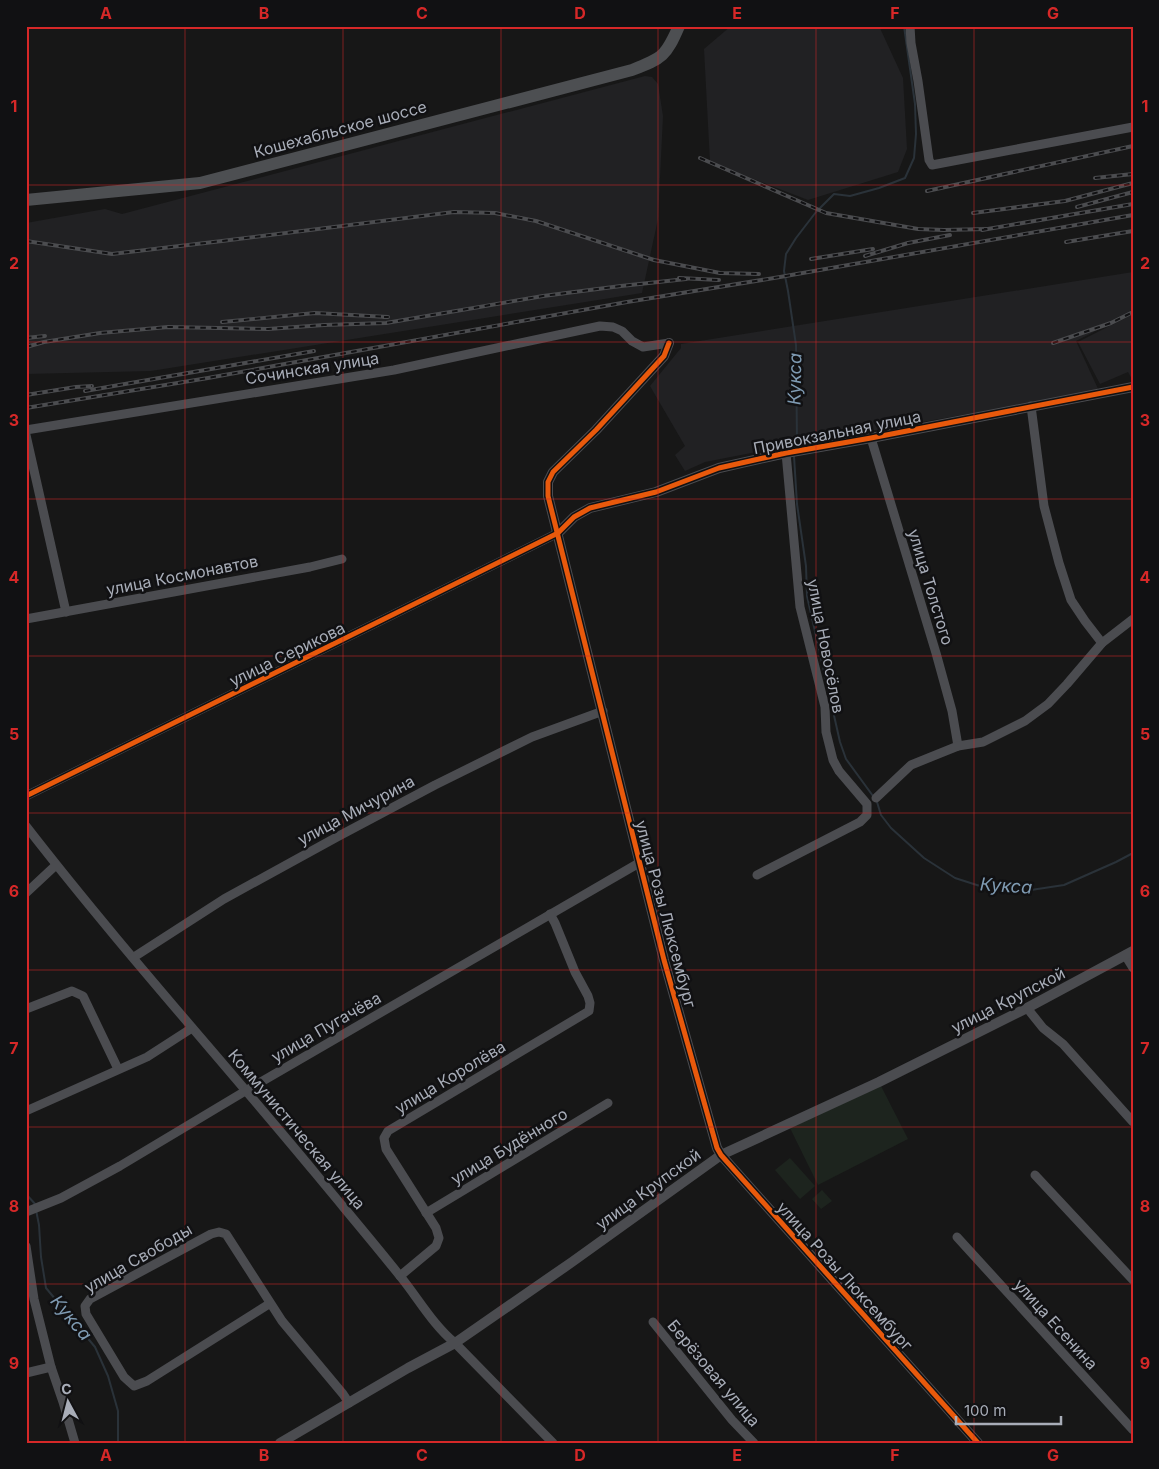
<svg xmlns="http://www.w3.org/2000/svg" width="1159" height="1469" viewBox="0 0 1159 1469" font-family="Inter,sans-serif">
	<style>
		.built { fill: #212123 }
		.green { fill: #1d241e }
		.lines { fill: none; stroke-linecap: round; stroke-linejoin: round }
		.stream { stroke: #2a3239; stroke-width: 2 }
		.minor { stroke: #4b4c50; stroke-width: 9 }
		.tertiary { stroke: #4b4c50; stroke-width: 10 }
		.primary { stroke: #4d4f52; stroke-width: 12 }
		.rail-casing { stroke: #4b4c4f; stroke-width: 4 }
		.rail { stroke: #111113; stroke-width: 2; stroke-dasharray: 5.5; stroke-linecap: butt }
		.cycleway-casing { stroke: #111113; stroke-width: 8 }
		.cycleway { stroke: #e8590c; stroke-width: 5 }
		.grid { fill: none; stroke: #d62828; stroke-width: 1; stroke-opacity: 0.55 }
		.labels { text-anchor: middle; stroke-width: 5; stroke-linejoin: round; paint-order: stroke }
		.street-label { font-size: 16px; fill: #a8adb8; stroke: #111113 }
		.water-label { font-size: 18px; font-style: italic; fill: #7f9bb3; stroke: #111113 }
		.neatline { fill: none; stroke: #d62828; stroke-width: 2 }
		.grid-label { font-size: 16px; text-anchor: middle; font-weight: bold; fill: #d62828 }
	</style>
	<rect width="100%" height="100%" fill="#171717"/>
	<g class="built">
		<polygon points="731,26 879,26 903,78 907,149 898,172 808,200 710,162 704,49"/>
		<polygon points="645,76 652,77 658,84 663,116 658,219 642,293 151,371 26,374 26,223 105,209 122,214"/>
		<polygon points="1133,272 1133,312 1076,341 1099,391 813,441 705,462 685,471 675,455 685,446 650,386 681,348 681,344"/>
		<polygon points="1133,314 1133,381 1128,372 1100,384 1078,342"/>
	</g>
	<g class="green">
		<polygon points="881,1086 908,1139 818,1185 790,1128"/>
		<polygon points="790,1158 815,1186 800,1199 775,1170"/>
		<polygon points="822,1190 832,1201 821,1209 812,1199"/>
	</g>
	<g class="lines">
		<g class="stream">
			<polyline points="796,449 797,443 796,345 788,291 784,271 786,254 796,238 816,212 834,194 850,196 879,188 905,178 914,158 916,134 915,104 904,26"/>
			<polyline points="794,456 797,504 806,566 807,596 840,742 846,759 873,796"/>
			<polyline points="877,802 881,815 891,828 924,858 955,878 983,887 1031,890 1064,885 1116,862 1133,853"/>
			<polyline points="26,1194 36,1205"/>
			<polyline points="36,1210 39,1225 41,1257 46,1288 95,1347 108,1376 118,1411 118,1443"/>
		</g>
		<g class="minor">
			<polyline points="910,26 911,43 918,81 929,160 932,165 1133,127"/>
			<polyline points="1031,406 1044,506 1059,563 1071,600 1085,621 1102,643"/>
			<polyline points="26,430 394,370 600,326 613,327 622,331 632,341 643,347 669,343"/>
			<polyline points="26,435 66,612"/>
			<polyline points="871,438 936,653 952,711 958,746"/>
			<polyline points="26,619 310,567 342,559"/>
			<polyline points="26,796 558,533"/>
			<polyline points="876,798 911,765 958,746 983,742 1025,721 1048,704 1067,684 1102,643 1133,619"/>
			<path d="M26,826C119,946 220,1058 316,1174C344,1208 373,1242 400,1276C418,1298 433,1325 455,1343L553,1443"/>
			<polyline points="757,875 860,822 867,815 867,804 839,771 833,760 826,732 825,707 800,607 786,453"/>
			<polyline points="26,893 56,865"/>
			<polyline points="1125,955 1133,968"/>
			<polyline points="134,957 224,899 337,837 435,785 532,737 603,711"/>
			<polyline points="1027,1008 1043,1028 1063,1044 1133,1122"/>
			<polyline points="26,1009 72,991 83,996 118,1069"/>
			<polyline points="26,1111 147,1057 192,1028"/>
			<polyline points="1035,1175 1133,1280"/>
			<polyline points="26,1212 61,1198 120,1166 247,1090 639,863"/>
			<polyline points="426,1213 608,1103"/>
			<polyline points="957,1237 1133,1430"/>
			<polyline points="26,1246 34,1299 51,1367 63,1402 75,1443"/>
			<polyline points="400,1276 436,1246 439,1238 436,1228 386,1149 384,1138 388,1131 589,1011 590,1003 588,996 575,972 555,923 550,914"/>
			<polyline points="269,1304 147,1381 134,1386 124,1377 86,1314 85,1306 90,1299 211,1234 219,1232 226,1234 282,1321 343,1394 349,1403"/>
			<polyline points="653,1322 732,1420 754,1443"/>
			<polyline points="26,1373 51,1367"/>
		</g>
		<g class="tertiary">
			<polyline points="669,343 664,356 596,430 553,472 548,482 548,496 664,960 717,1148 721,1155 978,1443"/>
			<polyline points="558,533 574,517 590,508 656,492 719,468 786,453 871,438 1133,387"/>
			<polyline points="280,1443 408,1368 455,1343 572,1262 721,1155 879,1082 1027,1008 1133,951"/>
		</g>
		<path class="primary" d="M26,200L200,183L632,70C663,58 666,56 679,26"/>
		<defs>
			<g id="rail">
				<polyline points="700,158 826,213 918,229 944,230 987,229"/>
				<polyline points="1095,178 1133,174"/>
				<polyline points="927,191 1133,146"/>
				<polyline points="1077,207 1133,192"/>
				<polyline points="973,213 1065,201 1133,183"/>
				<polyline points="982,230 1133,204"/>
				<polyline points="26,241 112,254 222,241 454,212 495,213 536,221 654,260 720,273 759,274"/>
				<polyline points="1066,242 1133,231"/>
				<polyline points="865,256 908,243 950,235"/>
				<polyline points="811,259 873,249"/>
				<polyline points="679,278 719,280"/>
				<polyline points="222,322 315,313 388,317 383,317"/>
				<polyline points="26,338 45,336"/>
				<polyline points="1053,343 1111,323 1133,312"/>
				<polyline points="26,347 44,342 100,333 168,327 268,329 324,325 386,323 543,296 621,286 686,279"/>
				<polyline points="85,391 314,351"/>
				<polyline points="26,395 76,387 92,386"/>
				<polyline points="26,408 208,378 627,302 780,277 1133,215"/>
			</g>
		</defs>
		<use href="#rail" class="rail-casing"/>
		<use href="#rail" class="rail"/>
		<defs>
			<g id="cycleway">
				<polyline points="669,343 664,356 596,430 553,472 548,482 548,496 664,960 717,1148 721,1155 978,1443"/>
				<polyline points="26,796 558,533 574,517 590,508 656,492 719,468 786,453 871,438 1133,387"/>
			</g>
		</defs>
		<use href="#cycleway" class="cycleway-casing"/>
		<use href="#cycleway" class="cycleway"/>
	</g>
	<path class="grid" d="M185,26V1443M343,26V1443M501,26V1443M658,26V1443M816,26V1443M974,26V1443M26,185H1133M26,342H1133M26,499H1133M26,656H1133M26,813H1133M26,970H1133M26,1127H1133M26,1284H1133"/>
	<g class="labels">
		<g class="street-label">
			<text transform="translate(340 129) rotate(-15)" y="6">Кошехабльское шоссе</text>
			<text transform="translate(312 368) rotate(-9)" y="6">Сочинская улица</text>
			<text transform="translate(837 432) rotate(-11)" y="6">Привокзальная улица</text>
			<text transform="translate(182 575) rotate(-11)" y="6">улица Космонавтов</text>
			<text transform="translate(931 587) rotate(73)" y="6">улица Толстого</text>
			<text transform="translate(826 646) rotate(79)" y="6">улица Новосёлов</text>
			<text transform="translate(287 654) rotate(-26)" y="6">улица Серикова</text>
			<text transform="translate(356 810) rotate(-28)" y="6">улица Мичурина</text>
			<text transform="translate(666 914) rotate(75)" y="6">улица Розы Люксембург</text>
			<text transform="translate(1008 1000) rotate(-27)" y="6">улица Крупской</text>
			<text transform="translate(326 1027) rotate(-30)" y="6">улица Пугачёва</text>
			<text transform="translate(450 1077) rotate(-31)" y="6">улица Королёва</text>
			<text transform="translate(297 1129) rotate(50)" y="6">Коммунистическая улица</text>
			<text transform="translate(509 1146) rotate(-31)" y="6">улица Будённого</text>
			<text transform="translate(648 1189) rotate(-36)" y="6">улица Крупской</text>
			<text transform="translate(138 1258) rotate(-30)" y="6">улица Свободы</text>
			<text transform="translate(845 1276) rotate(48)" y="6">улица Розы Люксембург</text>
			<text transform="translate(1056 1324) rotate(48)" y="6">улица Есенина</text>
			<text transform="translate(714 1373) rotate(50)" y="6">Берёзовая улица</text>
		</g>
		<g class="water-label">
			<text transform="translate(795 379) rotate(-89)" y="6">Кукса</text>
			<text transform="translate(1006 886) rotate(4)" y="6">Кукса</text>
			<text transform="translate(71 1318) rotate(50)" y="6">Кукса</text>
		</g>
	</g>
	<rect width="1159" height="1469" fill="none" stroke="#111113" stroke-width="55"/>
	<g transform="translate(68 1402) rotate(353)" stroke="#111113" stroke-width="4" paint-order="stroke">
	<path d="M0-4L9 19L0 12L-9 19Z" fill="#a8adb8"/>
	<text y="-8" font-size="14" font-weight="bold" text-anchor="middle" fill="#a8adb8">С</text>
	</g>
	<path d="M956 1416v8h105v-8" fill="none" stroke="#a8adb8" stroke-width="2.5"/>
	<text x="964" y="1416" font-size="15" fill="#a8adb8" stroke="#111113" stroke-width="4" paint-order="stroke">100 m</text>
	<rect x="28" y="28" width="1104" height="1414" class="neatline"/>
	<g class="grid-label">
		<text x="106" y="19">A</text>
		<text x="264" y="19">B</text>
		<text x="422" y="19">C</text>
		<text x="580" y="19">D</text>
		<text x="737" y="19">E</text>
		<text x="895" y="19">F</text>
		<text x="1053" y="19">G</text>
		<text x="14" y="112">1</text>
		<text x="1145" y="112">1</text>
		<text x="14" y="269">2</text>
		<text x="1145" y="269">2</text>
		<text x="14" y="426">3</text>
		<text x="1145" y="426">3</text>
		<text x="14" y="583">4</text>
		<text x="1145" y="583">4</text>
		<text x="14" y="740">5</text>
		<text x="1145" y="740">5</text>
		<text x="14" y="897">6</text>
		<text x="1145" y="897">6</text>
		<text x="14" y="1054">7</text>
		<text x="1145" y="1054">7</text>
		<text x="14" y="1212">8</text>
		<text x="1145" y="1212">8</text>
		<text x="14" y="1369">9</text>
		<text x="1145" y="1369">9</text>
		<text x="106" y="1461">A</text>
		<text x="264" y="1461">B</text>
		<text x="422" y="1461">C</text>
		<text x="580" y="1461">D</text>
		<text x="737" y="1461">E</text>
		<text x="895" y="1461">F</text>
		<text x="1053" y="1461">G</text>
	</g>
</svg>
